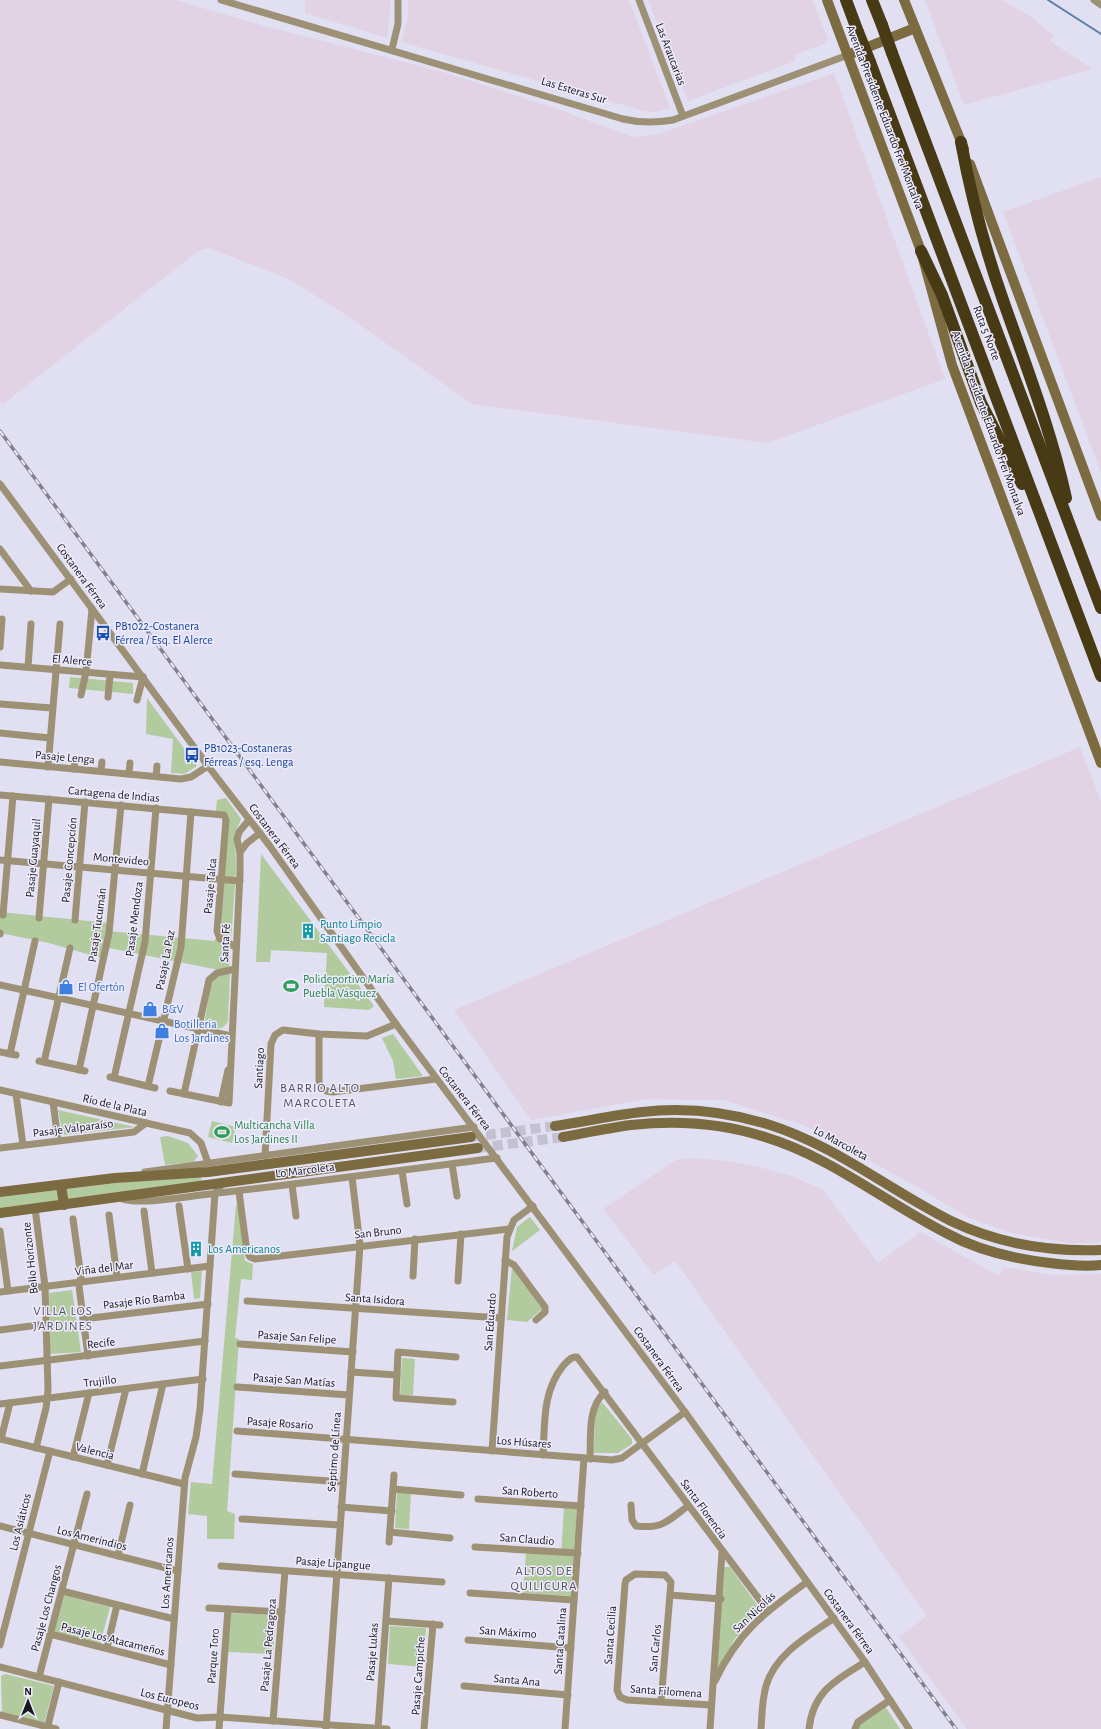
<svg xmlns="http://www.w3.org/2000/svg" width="1101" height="1729" viewBox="0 0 1101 1729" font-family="'Alegreya Sans',sans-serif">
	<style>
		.industrial { fill: #e1d2e4 }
		.green { fill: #b1ca9e }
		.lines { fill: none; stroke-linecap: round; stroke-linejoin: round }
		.stream { stroke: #5d81a8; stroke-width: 2 }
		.secondary-tunnel { stroke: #c3c1d2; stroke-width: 10; stroke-dasharray: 10 5; stroke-linecap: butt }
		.minor { stroke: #9d9175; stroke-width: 7 }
		.secondary { stroke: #7c6a40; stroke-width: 10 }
		.motorway { stroke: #483a15; stroke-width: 12 }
		.rail-casing { stroke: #82808d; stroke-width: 3.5 }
		.rail { stroke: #eeecfc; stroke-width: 2; stroke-dasharray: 6; stroke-linecap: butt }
		.motorway-bridge { stroke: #483a15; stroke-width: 12 }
		.labels { text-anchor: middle; stroke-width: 3; stroke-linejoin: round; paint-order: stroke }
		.street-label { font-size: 12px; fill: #18171e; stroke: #eeecfc }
		.transit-label { font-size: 12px; fill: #164399; stroke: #eeecfc; text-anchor: start }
		.culture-label { font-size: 12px; fill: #0d838f; stroke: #eeecfc; text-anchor: start }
		.leisure-label { font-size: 12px; fill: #27864d; stroke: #eeecfc; text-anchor: start }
		.shop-label { font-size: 12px; fill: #366cbe; stroke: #eeecfc; text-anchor: start }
		.neighbourhood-label { font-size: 13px; letter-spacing: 1px; fill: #555363; stroke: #eeecfc }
	</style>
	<rect width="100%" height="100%" fill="#e1dff2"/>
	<g class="industrial">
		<polygon points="0,0 176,0 257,24 446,73 557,109 633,137 659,134 834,73 945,379 767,443 472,404 349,317 289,279 209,248 198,251 2,405 0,401"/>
		<polygon points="305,0 391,0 387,38 305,13"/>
		<polygon points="408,0 629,0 670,108 655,112 644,111 401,42 408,16"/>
		<polygon points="648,0 812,0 828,39 824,44 796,54 795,61 688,101"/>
		<polygon points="925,0 1002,0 1034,19 1054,36 1050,41 1092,69 964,105"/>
		<polygon points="1101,177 1101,472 1003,212"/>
		<polygon points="1080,747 1101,802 1101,1241 1093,1243 1069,1243 1012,1233 969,1218 916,1186 804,1125 723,1100 646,1099 531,1120 454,1010"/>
		<polygon points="692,1158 727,1161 759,1167 791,1176 822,1189 878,1263 920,1232 999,1276 1004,1267 1053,1275 1101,1274 1101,1729 967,1729 899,1637 927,1616 675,1261 654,1275 603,1209 676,1160"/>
	</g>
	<g class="green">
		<polygon points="70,677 133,683 133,694 69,688"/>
		<polygon points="147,698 197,766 184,774 171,773 173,739 146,734"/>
		<polygon points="226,798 241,819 235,833 236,872 229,967 221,970 209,968 104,947 101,958 49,943 0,933 0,912 108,923 108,931 214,941 220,933 227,815 216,811 217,800"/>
		<polygon points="261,854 374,1006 369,1010 324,1007 327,953 271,950 270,962 256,962"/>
		<path d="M230,973L228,1021C222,1032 214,1028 204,1025L212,977Z"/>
		<polygon points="393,1034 423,1076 396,1079 393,1061 382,1038"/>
		<polygon points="58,1110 135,1127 63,1135"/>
		<polygon points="212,1121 236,1127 232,1143 208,1137"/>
		<polygon points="168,1136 188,1143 198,1156 193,1162 165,1165 160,1137"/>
		<polygon points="199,1173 203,1183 0,1210 0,1197"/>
		<polygon points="236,1205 238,1206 245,1261 253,1264 252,1280 241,1279 235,1338 239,1339 227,1511 235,1514 234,1539 207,1539 207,1516 188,1514 191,1482 212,1484"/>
		<polygon points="530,1217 540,1230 512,1251 517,1227"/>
		<polygon points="512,1268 542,1309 527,1322 507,1320"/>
		<polygon points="202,1271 200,1298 194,1299 191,1272"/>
		<polygon points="72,1290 81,1352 50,1354 49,1293"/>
		<polygon points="402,1358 415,1359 413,1395 400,1395"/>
		<path d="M602,1402L632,1439V1444L618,1453H594C595,1438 592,1413 602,1402Z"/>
		<polygon points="397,1492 411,1493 409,1529 395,1528"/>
		<polygon points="564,1508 577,1509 571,1596 523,1593 526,1552 561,1555"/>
		<polygon points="723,1567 730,1567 760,1609 734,1640 716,1676"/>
		<polygon points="64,1595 110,1607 100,1644 54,1632"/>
		<polygon points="231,1613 276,1615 273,1654 228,1652"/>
		<polygon points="390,1626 426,1628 424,1667 388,1664"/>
		<polygon points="5,1674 54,1686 44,1724 2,1712 1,1676"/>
		<polygon points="885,1706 900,1729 859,1729 859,1723"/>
	</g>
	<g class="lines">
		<polyline class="stream" points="1048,0 1101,34"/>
		<g class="secondary-tunnel">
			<polyline points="471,1137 555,1126"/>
			<polyline points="478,1148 563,1137"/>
		</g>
		<g class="minor">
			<path d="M221,0L623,119C640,123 656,123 673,120L848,55"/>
			<polyline points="639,0 683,116"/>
			<polyline points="1094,0 1101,5"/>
			<polyline points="392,49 398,24 398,0"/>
			<polyline points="0,484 208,766 269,845 396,1024 685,1412 865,1662 909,1729"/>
			<polyline points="0,549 31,591"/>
			<polyline points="0,589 53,592 71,579"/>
			<polyline points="0,647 2,619"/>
			<polyline points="0,665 143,677"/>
			<polyline points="28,667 31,624"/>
			<polyline points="81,695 86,672 92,609"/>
			<polyline points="108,697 110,675"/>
			<polyline points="137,700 143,677"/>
			<polyline points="0,704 52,708"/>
			<polyline points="0,733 50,738"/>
			<polyline points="0,762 181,779 191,777 208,766"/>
			<polyline points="48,767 60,624"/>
			<polyline points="74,769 75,759"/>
			<polyline points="101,771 102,762"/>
			<polyline points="129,774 130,763"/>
			<polyline points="156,776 157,766"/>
			<polyline points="0,795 224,815 226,820 217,931 220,939 236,947"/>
			<polyline points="240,852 247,843 260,833"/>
			<polyline points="0,860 240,881"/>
			<polyline points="3,915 13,796"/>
			<polyline points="39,918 49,799"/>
			<polyline points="75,920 85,802"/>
			<polyline points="0,934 0,933"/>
			<polyline points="0,985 231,1036"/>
			<path d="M319,1034V1082C321,1089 326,1092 333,1092L436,1079"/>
			<polyline points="0,1052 16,1055"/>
			<polyline points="10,1054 35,941"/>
			<polyline points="39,1061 85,1071"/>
			<polyline points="44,1062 70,948"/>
			<polyline points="79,1070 109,933 121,805"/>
			<polyline points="110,1077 155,1088"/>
			<polyline points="114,1078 145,942 156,808"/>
			<polyline points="148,1086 181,947 191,812"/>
			<polyline points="0,1090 190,1133 201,1143 208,1163"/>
			<polyline points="170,1091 229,1103 240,873 240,852 237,839 239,832 249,820"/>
			<polyline points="16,1094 23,1145"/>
			<polyline points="184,1094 209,980 217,973 235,969"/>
			<polyline points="53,1102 58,1140"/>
			<polyline points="221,1102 228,1070"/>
			<polyline points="0,1148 134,1132 146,1123"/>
			<polyline points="265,1156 271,1044 275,1035 283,1030 319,1034 367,1036 396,1024"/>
			<polyline points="452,1164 457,1196"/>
			<polyline points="402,1171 407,1204"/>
			<polyline points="145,1172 474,1127"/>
			<polyline points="292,1185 296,1216"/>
			<polyline points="239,1192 247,1252 250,1257 255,1259 509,1229"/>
			<path d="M120,1198C137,1206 190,1196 210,1194C306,1183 401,1170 497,1158"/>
			<polyline points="179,1206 188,1269"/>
			<polyline points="35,1208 45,1286 48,1390 46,1408 36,1448"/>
			<polyline points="144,1211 152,1273"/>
			<polyline points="109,1215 117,1277"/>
			<polyline points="73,1219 81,1277 79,1286 88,1356"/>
			<polyline points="0,1231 8,1291"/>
			<polyline points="505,1260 514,1265 545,1307 545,1312 536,1320"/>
			<polyline points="413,1276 415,1239"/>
			<polyline points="458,1281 461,1234"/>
			<polyline points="0,1292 210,1266"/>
			<polyline points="247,1301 501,1318"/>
			<polyline points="83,1319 208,1304"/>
			<polyline points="0,1330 46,1324"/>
			<polyline points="240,1344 353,1352"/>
			<polyline points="0,1366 205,1341"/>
			<polyline points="351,1372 397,1375"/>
			<polyline points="237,1387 349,1395"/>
			<polyline points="453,1402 396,1398 398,1352 456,1357"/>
			<polyline points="0,1404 203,1379"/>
			<polyline points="237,1431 612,1460 622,1458 685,1412"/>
			<polyline points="0,1439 184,1484"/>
			<polyline points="1,1439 10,1403"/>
			<polyline points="492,1451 507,1237 514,1220 533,1206"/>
			<path d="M543,1455C545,1424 542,1392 563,1366C567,1362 571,1356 577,1357L768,1611"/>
			<polyline points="73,1457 89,1393"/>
			<path d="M590,1459C591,1438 587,1407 605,1392"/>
			<polyline points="107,1465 126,1389"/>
			<polyline points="142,1474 163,1384"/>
			<polyline points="235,1474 343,1482"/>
			<polyline points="393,1489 461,1495"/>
			<polyline points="478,1499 581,1506"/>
			<path d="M631,1505L632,1520L636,1526C664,1529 667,1521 688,1506"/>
			<polyline points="341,1507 392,1511"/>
			<polyline points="242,1519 340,1525"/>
			<polyline points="0,1526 178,1571"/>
			<polyline points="390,1532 450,1538"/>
			<polyline points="389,1542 394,1475"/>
			<polyline points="475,1547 578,1553"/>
			<polyline points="118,1556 130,1505"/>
			<polyline points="221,1566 442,1582"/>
			<polyline points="62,1591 174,1619"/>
			<polyline points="470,1593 574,1600"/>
			<polyline points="670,1595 721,1599"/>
			<polyline points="209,1608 282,1612"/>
			<polyline points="386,1621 440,1625"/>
			<polyline points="50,1634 171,1665"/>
			<polyline points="468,1640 571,1648"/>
			<polyline points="0,1645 50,1451"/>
			<polyline points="107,1648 117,1605"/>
			<polyline points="0,1667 197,1718 220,1717 387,1729"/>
			<polyline points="39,1677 87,1494"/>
			<path d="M715,1681C738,1632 764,1613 807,1582"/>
			<polyline points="464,1686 568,1695"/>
			<polyline points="661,1702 671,1582 665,1575 635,1574 626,1580 625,1584 617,1690 620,1697 627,1700 711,1705"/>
			<polyline points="0,1715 56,1729"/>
			<polyline points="273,1721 285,1571"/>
			<polyline points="378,1728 389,1578"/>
			<polyline points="47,1729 59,1682"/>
			<polyline points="166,1729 185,1478 196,1437 200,1409 215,1193 223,1183"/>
			<polyline points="219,1729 228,1609"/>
			<polyline points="326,1729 360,1245 352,1177"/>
			<polyline points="424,1729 433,1624"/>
			<polyline points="565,1729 584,1458"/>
			<polyline points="710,1729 722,1552"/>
			<path d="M761,1729C762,1715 762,1700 766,1686C775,1654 808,1636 834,1618"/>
			<path d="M809,1729C813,1691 836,1680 865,1662"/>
			<polyline points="855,1729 858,1722 890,1700"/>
		</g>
		<g class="secondary">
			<polyline points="827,0 921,251 952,365 1101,763"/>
			<polyline points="904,0 964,149"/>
			<polyline points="848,55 915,28"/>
			<polyline points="970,164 1101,516"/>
			<path d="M555,1126C584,1122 613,1115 642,1112C684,1107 727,1112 767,1124C835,1145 889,1190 951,1221C999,1244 1049,1252 1101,1250"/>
			<path d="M563,1137C585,1133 608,1128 631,1125C676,1120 722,1123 765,1137C831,1157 885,1202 946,1233C977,1250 1015,1259 1050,1263C1066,1265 1084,1267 1101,1265"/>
			<polyline points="61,1185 64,1205"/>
			<polyline points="0,1192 115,1178 208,1172 471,1137"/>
			<polyline points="0,1213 478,1148"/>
		</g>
		<g class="motorway">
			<polyline points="846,0 858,32"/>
			<polyline points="872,0 882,25"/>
			<polyline points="892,53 1101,608"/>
			<polyline points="870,62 1101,676"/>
			<path d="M961,142C971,196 985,249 1003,300C1026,366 1051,430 1066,498"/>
			<polyline points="921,251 942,295 981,403 1022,484"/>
		</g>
		<defs>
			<polyline id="rail" points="0,431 956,1729"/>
		</defs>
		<use href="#rail" class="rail-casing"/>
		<use href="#rail" class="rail"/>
		<g class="motorway-bridge">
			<polyline points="882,25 892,53"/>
			<polyline points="858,32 870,62"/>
		</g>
	</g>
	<defs>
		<symbol id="bus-bare" viewBox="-9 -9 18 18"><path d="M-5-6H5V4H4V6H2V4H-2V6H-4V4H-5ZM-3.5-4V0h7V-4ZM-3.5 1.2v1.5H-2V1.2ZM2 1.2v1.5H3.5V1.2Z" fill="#1a4fb4" stroke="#eeecfc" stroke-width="2.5" paint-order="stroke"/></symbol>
		<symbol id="building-bare" viewBox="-9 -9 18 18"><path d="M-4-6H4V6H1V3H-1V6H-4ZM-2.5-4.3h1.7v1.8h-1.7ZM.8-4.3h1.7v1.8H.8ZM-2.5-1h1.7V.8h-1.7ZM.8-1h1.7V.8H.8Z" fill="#0f9aa8" stroke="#eeecfc" stroke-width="2.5" paint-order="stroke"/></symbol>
		<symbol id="stadium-bare" viewBox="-9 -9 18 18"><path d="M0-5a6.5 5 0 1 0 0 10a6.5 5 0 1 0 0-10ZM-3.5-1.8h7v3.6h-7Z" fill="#2e9e5b" stroke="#eeecfc" stroke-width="2.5" paint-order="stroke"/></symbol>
		<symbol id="shop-bare" viewBox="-9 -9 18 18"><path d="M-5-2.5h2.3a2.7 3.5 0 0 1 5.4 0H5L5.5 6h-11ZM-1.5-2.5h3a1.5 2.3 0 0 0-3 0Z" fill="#3f7fe0" stroke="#eeecfc" stroke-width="2.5" paint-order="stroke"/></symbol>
	</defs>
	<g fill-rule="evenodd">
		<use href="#bus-bare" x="92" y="622" width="22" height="22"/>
		<use href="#bus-bare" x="181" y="744" width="22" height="22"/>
		<use href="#building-bare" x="297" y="920" width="22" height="22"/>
		<use href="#stadium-bare" x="280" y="975" width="22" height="22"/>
		<use href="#shop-bare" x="55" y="976" width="22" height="22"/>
		<use href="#shop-bare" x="139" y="998" width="22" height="22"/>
		<use href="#shop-bare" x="151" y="1020" width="22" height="22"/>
		<use href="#stadium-bare" x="211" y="1121" width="22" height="22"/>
		<use href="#building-bare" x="185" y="1238" width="22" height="22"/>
	</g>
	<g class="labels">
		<g class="street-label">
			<text transform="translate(671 54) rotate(69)" y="4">Las Araucarias</text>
			<text transform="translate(574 90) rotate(17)" y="4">Las Esteras Sur</text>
			<text transform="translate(885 117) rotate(69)" y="4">Avenida Presidente Eduardo Frei Montalva</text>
			<text transform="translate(987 333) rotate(69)" y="4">Ruta 5 Norte</text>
			<text transform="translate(989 423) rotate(70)" y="4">Avenida Presidente Eduardo Frei Montalva</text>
			<text transform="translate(82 576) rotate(54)" y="4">Costanera Férrea</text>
			<text transform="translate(72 660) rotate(5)" y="4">El Alerce</text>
			<text transform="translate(65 757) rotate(5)" y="4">Pasaje Lenga</text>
			<text transform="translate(114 794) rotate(5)" y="4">Cartagena de Indias</text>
			<text transform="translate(275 836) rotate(53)" y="4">Costanera Férrea</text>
			<text transform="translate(33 858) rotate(-85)" y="4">Pasaje Guayaquil</text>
			<text transform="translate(121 859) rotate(5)" y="4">Montevideo</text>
			<text transform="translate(69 860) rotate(-85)" y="4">Pasaje Concepción</text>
			<text transform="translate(210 886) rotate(-85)" y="4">Pasaje Talca</text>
			<text transform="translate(134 919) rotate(-83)" y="4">Pasaje Mendoza</text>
			<text transform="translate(97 925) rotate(-82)" y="4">Pasaje Tucumán</text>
			<text transform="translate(225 943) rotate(-87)" y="4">Santa Fé</text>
			<text transform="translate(165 960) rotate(-79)" y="4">Pasaje La Paz</text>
			<text transform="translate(259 1068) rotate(-87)" y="4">Santiago</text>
			<text transform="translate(465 1098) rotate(52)" y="4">Costanera Férrea</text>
			<text transform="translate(115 1105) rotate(13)" y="4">Río de la Plata</text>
			<text transform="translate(73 1128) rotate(-7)" y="4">Pasaje Valparaíso</text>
			<text transform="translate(841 1143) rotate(28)" y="4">Lo Marcoleta</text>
			<text transform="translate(305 1170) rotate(-7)" y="4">Lo Marcoleta</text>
			<text transform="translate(378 1232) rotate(-6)" y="4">San Bruno</text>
			<text transform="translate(30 1258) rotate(-96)" y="4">Bello Horizonte</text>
			<text transform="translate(104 1268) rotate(-7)" y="4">Viña del Mar</text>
			<text transform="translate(375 1299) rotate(4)" y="4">Santa Isidora</text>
			<text transform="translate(144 1300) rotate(-7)" y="4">Pasaje Río Bamba</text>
			<text transform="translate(490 1322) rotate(-86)" y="4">San Eduardo</text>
			<text transform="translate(297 1337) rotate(4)" y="4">Pasaje San Felipe</text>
			<text transform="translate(101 1343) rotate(-7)" y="4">Recife</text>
			<text transform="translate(659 1359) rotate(54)" y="4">Costanera Férrea</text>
			<text transform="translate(294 1380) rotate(4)" y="4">Pasaje San Matías</text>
			<text transform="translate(100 1381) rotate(-7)" y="4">Trujillo</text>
			<text transform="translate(280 1423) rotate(4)" y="4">Pasaje Rosario</text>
			<text transform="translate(524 1442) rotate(4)" y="4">Los Húsares</text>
			<text transform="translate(95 1451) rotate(14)" y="4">Valencia</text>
			<text transform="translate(334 1452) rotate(-86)" y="4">Séptimo de Línea</text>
			<text transform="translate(530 1492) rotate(4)" y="4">San Roberto</text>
			<text transform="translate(704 1509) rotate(54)" y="4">Santa Florencia</text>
			<text transform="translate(20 1522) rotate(-76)" y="4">Los Asiáticos</text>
			<text transform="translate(92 1538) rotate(14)" y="4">Los Amerindios</text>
			<text transform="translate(527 1539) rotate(4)" y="4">San Claudio</text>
			<text transform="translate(333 1563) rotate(4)" y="4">Pasaje Lipangue</text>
			<text transform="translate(167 1573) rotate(-86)" y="4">Los Americanos</text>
			<text transform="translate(46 1608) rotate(-75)" y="4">Pasaje Los Changos</text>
			<text transform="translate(754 1612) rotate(-43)" y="4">San Nicolás</text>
			<text transform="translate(849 1621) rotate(54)" y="4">Costanera Férrea</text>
			<text transform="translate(508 1632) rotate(4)" y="4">San Máximo</text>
			<text transform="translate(610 1635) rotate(-86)" y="4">Santa Cecilia</text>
			<text transform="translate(113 1639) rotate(14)" y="4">Pasaje Los Atacameños</text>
			<text transform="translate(560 1641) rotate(-86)" y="4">Santa Catalina</text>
			<text transform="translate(268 1645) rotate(-85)" y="4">Pasaje La Pedragoza</text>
			<text transform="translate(655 1648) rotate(-85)" y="4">San Carlos</text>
			<text transform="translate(372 1652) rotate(-86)" y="4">Pasaje Lukas</text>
			<text transform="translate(213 1656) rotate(-86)" y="4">Parque Toro</text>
			<text transform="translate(418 1676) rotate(-86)" y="4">Pasaje Campiche</text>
			<text transform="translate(517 1680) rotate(5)" y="4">Santa Ana</text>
			<text transform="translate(666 1691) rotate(4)" y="4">Santa Filomena</text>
			<text transform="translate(170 1699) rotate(14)" y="4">Los Europeos</text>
		</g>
		<g class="transit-label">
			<text x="115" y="630">PB1022-Costanera<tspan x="115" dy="14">Férrea / Esq. El Alerce</tspan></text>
			<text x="204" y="752">PB1023-Costaneras<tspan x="204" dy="14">Férreas / esq. Lenga</tspan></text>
		</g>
		<g class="culture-label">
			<text x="320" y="928">Punto Limpio<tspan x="320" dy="14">Santiago Recicla</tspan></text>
			<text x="208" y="1253">Los Americanos</text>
		</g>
		<g class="leisure-label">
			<text x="303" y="983">Polideportivo María<tspan x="303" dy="14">Puebla Vásquez</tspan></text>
			<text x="234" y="1129">Multicancha Villa<tspan x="234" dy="14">Los Jardines II</tspan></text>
		</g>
		<g class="shop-label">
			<text x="78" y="991">El Ofertón</text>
			<text x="162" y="1013">B&amp;V</text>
			<text x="174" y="1028">Botilleria<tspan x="174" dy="14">Los Jardines</tspan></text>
		</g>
		<g class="neighbourhood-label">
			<text x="320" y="1092">BARRIO ALTO<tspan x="320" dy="15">MARCOLETA</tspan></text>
			<text x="63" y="1315">VILLA LOS<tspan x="63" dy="15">JARDINES</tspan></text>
			<text x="544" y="1575">ALTOS DE<tspan x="544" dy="15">QUILICURA</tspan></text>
		</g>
	</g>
	<g transform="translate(28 1701)" stroke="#eeecfc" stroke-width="3" paint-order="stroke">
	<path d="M0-3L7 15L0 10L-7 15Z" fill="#18171e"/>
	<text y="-6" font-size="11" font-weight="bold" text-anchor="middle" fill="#18171e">N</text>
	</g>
</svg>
